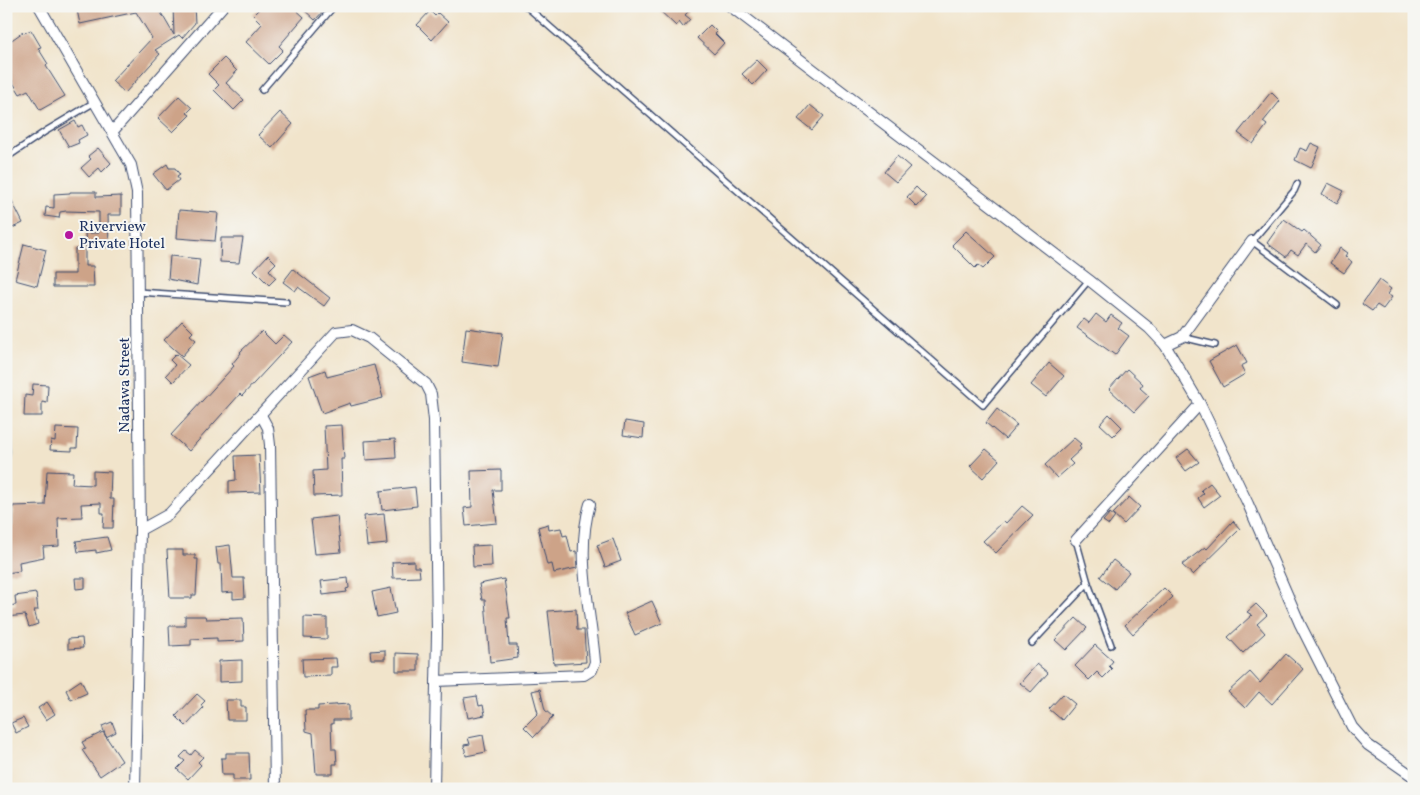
<svg xmlns="http://www.w3.org/2000/svg" width="1420" height="795" viewBox="0 0 1420 795" font-family="Vollkorn,serif">
	<style>
		.water { fill: #5dbbdb; stroke: #3c759c }
		.building { fill: #cda388 }
		.lines { fill: none; stroke-linecap: round; stroke-linejoin: round }
		.lane-casing { stroke: #3b4a6e; stroke-width: 8 }
		.street-casing { stroke: #3b4a6e; stroke-width: 12 }
		.lane { stroke: #fff; stroke-width: 5 }
		.street { stroke: #fff; stroke-width: 10 }
		.poi-dot { fill: #b5179e; stroke: #f6f6f2; stroke-width: 2 }
		.labels { text-anchor: middle; stroke-width: 4; stroke-linejoin: round; paint-order: stroke }
		.poi-label { font-size: 15px; fill: #1b2f5e; stroke: #f6f6f2; text-anchor: start }
		.street-label { font-size: 15px; fill: #1b2f5e; stroke: #f6f6f2 }
	</style>
	<rect width="100%" height="100%" fill="#f6f6f2"/>
	<filter id="ink" filterUnits="userSpaceOnUse"><feTurbulence type="fractalNoise" baseFrequency=".02" numOctaves="2"/><feDisplacementMap in="SourceGraphic" scale="10" xChannelSelector="R" yChannelSelector="G"/><feConvolveMatrix kernelMatrix="1 2 1 2 8 2 1 2 1" color-interpolation-filters="sRGB"/></filter>
	<filter id="wash" filterUnits="userSpaceOnUse"><feTurbulence type="fractalNoise" baseFrequency=".0096" numOctaves="4" result="noise"/><feDisplacementMap in="SourceGraphic" scale="20" xChannelSelector="R" yChannelSelector="G"/><feGaussianBlur stdDeviation="1.12" result="paint"/><feColorMatrix in="noise" values="0 0 0 0 0 0 0 0 0 0 0 0 0 0 0 0 0 1.4 0 .05"/><feComposite in="paint" operator="in"/></filter>
	<g filter="url(#wash)">
		<rect width="100%" height="100%" fill="#f1e4cb"/>
		<polygon class="water" points="6,387 13,455 6,481"/>
		<g id="blocks">
			<g class="building">
				<polygon points="94,6 157,6 174,35 173,6 194,6 195,23 182,38 179,35 155,50 160,54 125,93 112,81 152,38 136,12 80,24 77,10"/>
				<polygon points="262,6 292,6 304,17 279,46 283,50 269,64 246,42 262,24 253,15"/>
				<polygon points="300,6 328,6 315,20"/>
				<polygon points="655,6 693,6 685,15 690,19 683,27 679,22 676,26"/>
				<polygon points="430,11 435,16 438,13 448,22 432,40 417,25"/>
				<polygon points="710,25 717,32 715,34 724,43 714,54 697,38"/>
				<polygon points="31,30 41,47 38,48 48,64 46,66 65,96 40,110 28,90 20,94 6,71 6,44 23,32 24,33"/>
				<polygon points="224,58 237,71 226,83 244,100 234,110 214,90 219,85 208,74"/>
				<polygon points="757,60 767,70 753,85 742,74"/>
				<polygon points="1271,92 1280,101 1263,122 1267,125 1253,144 1238,133"/>
				<polygon points="179,96 192,108 187,113 190,115 173,132 158,118"/>
				<polygon points="810,105 824,116 812,130 798,119"/>
				<polygon points="280,112 293,124 272,148 258,135"/>
				<polygon points="75,121 78,127 82,125 87,135 78,140 79,143 69,147 59,130"/>
				<polygon points="1311,143 1320,147 1311,168 1295,160 1300,148 1307,151"/>
				<polygon points="98,148 111,163 102,172 99,168 89,177 81,168 91,159 88,156"/>
				<polygon points="897,156 910,167 896,182 884,172"/>
				<polygon points="167,164 169,168 175,168 180,175 177,177 179,180 166,190 153,174"/>
				<polygon points="1328,183 1344,191 1337,203 1322,194"/>
				<polygon points="916,187 926,197 917,207 907,197"/>
				<polygon points="6,189 23,223 6,231"/>
				<polygon points="70,192 96,192 96,197 121,196 121,215 108,215 109,247 86,248 85,233 99,233 99,212 66,211 60,212 59,218 45,216 46,207 54,208 54,194 70,193"/>
				<polygon points="179,210 218,213 215,241 177,238"/>
				<polygon points="1284,219 1302,232 1304,230 1321,245 1315,252 1306,244 1298,255 1291,250 1286,257 1267,243"/>
				<polygon points="966,231 995,257 983,269 978,265 975,268 952,245"/>
				<polygon points="221,238 243,238 239,263 220,262"/>
				<polygon points="24,244 46,250 37,286 15,280"/>
				<polygon points="1340,248 1347,253 1345,256 1352,262 1344,273 1330,263"/>
				<polygon points="75,249 85,249 85,266 93,266 94,287 53,287 53,274 75,274"/>
				<polygon points="268,255 276,263 269,270 276,278 269,285 254,270"/>
				<polygon points="170,256 200,259 197,285 168,279"/>
				<polygon points="293,269 330,298 324,306 298,287 295,291 283,282"/>
				<polygon points="1379,280 1391,289 1387,294 1392,297 1383,309 1377,305 1372,311 1362,304"/>
				<polygon points="1096,314 1106,322 1111,315 1122,323 1118,328 1129,336 1115,355 1077,328 1084,319 1089,323"/>
				<polygon points="182,321 193,332 190,335 196,340 182,356 164,340"/>
				<polygon points="466,328 503,333 498,367 462,362"/>
				<polygon points="262,331 275,344 284,335 292,342 242,396 240,394 189,451 171,435 234,366 232,364 241,353 240,352"/>
				<polygon points="1237,345 1247,363 1241,366 1245,374 1223,387 1209,361"/>
				<polygon points="176,354 189,365 173,382 166,375 175,365 170,360"/>
				<polygon points="1049,363 1064,376 1046,397 1031,385"/>
				<polygon points="374,365 383,398 351,406 350,403 322,413 309,376 325,370 327,377"/>
				<polygon points="1127,369 1143,384 1140,388 1149,396 1134,412 1109,389"/>
				<polygon points="33,384 48,385 47,403 42,402 42,416 24,416 25,395 32,396"/>
				<polygon points="997,409 1017,425 1005,439 986,423"/>
				<polygon points="1109,414 1122,427 1113,436 1100,424"/>
				<polygon points="625,421 644,424 643,438 623,435"/>
				<polygon points="342,425 344,459 341,459 342,495 314,496 313,471 326,470 324,426"/>
				<polygon points="56,428 78,429 77,448 72,448 72,451 50,450 51,440 55,441"/>
				<polygon points="1074,438 1081,444 1079,446 1081,449 1069,460 1073,464 1057,478 1045,465"/>
				<polygon points="395,439 396,458 366,460 365,441"/>
				<polygon points="986,449 999,460 983,478 970,466"/>
				<polygon points="1188,449 1199,462 1186,471 1176,458"/>
				<polygon points="259,455 261,492 229,493 229,481 236,480 235,456"/>
				<polygon points="501,470 501,490 493,490 497,523 466,526 464,508 472,507 471,471"/>
				<polygon points="47,471 73,472 72,484 93,485 93,471 111,472 110,499 114,499 113,528 103,528 104,513 101,513 101,503 81,504 82,517 58,518 59,546 43,547 44,557 19,562 20,571 6,573 6,546 10,526 13,526 13,506 45,505"/>
				<polygon points="1210,483 1220,495 1204,507 1198,498 1204,493 1201,490"/>
				<polygon points="415,487 417,506 382,510 380,491"/>
				<polygon points="1129,497 1140,507 1124,524 1113,514"/>
				<polygon points="1022,506 1033,515 996,553 983,541 1004,521 1006,523"/>
				<polygon points="1110,513 1115,517 1109,525 1103,521"/>
				<polygon points="384,514 387,544 367,546 364,516"/>
				<polygon points="337,516 341,552 315,554 311,519"/>
				<polygon points="1233,521 1240,529 1193,575 1182,565 1205,547 1207,549"/>
				<polygon points="548,524 549,530 561,528 563,536 567,535 571,552 576,551 577,568 554,573 552,564 547,565 538,527"/>
				<polygon points="107,537 111,550 96,553 96,550 78,552 76,541"/>
				<polygon points="613,539 621,561 605,567 597,545"/>
				<polygon points="230,545 233,578 244,578 245,598 233,599 233,592 222,593 221,564 218,564 216,547"/>
				<polygon points="491,545 492,566 473,567 472,546"/>
				<polygon points="167,550 183,550 183,555 195,555 195,559 198,559 196,595 192,595 192,598 170,598"/>
				<polygon points="1113,560 1129,572 1115,589 1100,577"/>
				<polygon points="414,561 414,567 419,567 420,577 393,578 392,562"/>
				<polygon points="75,578 85,578 85,588 76,589"/>
				<polygon points="348,578 349,588 346,589 347,592 323,595 321,581"/>
				<polygon points="504,579 510,618 507,618 509,645 517,645 518,658 490,662 485,600 482,600 479,584"/>
				<polygon points="391,588 396,613 377,617 372,592"/>
				<polygon points="1164,588 1173,597 1133,634 1125,625"/>
				<polygon points="36,593 38,610 34,610 38,624 29,627 25,615 6,617 6,606 16,605 15,596"/>
				<polygon points="652,601 662,623 635,635 625,613"/>
				<polygon points="1256,604 1267,615 1257,624 1265,633 1243,653 1228,637 1252,615 1247,612"/>
				<polygon points="576,609 577,630 584,630 586,662 554,664 548,611"/>
				<polygon points="185,616 205,616 206,619 243,618 244,641 217,642 217,638 191,639 191,645 170,646 169,626 185,626"/>
				<polygon points="304,617 327,618 327,639 304,638"/>
				<polygon points="1076,618 1087,628 1066,650 1055,640"/>
				<polygon points="82,638 83,648 68,649 68,639"/>
				<polygon points="1095,645 1113,661 1109,666 1112,669 1103,678 1097,672 1089,680 1075,666"/>
				<polygon points="385,650 385,659 371,659 370,651"/>
				<polygon points="396,653 418,654 418,671 396,671"/>
				<polygon points="1286,654 1303,669 1272,704 1259,692 1245,708 1228,692 1250,672 1260,683"/>
				<polygon points="336,658 337,667 331,667 331,676 303,677 302,659"/>
				<polygon points="242,660 242,681 219,682 219,661"/>
				<polygon points="1037,664 1048,673 1031,692 1020,683"/>
				<polygon points="81,680 87,693 71,700 66,690"/>
				<polygon points="540,689 545,710 553,717 534,737 524,727 538,713 532,691"/>
				<polygon points="197,694 205,701 201,705 203,708 186,726 176,716"/>
				<polygon points="1063,694 1075,704 1062,720 1049,709"/>
				<polygon points="477,696 479,706 483,705 485,715 468,718 464,698"/>
				<polygon points="226,700 241,700 241,707 246,707 246,720 227,720"/>
				<polygon points="47,702 55,714 46,720 38,708"/>
				<polygon points="349,704 349,720 333,720 333,724 331,724 332,749 336,749 337,764 333,764 333,774 316,774 313,733 306,731 305,710 318,710 318,706"/>
				<polygon points="23,718 28,727 16,733 11,723"/>
				<polygon points="112,722 116,732 106,737 102,726"/>
				<polygon points="103,732 122,761 100,776 82,750 86,749 82,742"/>
				<polygon points="483,735 486,752 466,756 464,745 470,744 468,738"/>
				<polygon points="195,750 203,757 198,762 201,765 188,779 177,769 185,761 180,757 186,751 191,755"/>
				<polygon points="226,753 249,753 250,780 233,780 233,775 222,775 221,758 226,758"/>
			</g>
		</g>
	</g>
	<g filter="url(#ink)">
		<use href="#blocks" fill-opacity="0" stroke="#3b4a6e" stroke-width="1"/>
		<g class="lines">
			<defs>
				<g id="lane">
					<polyline points="526,6 983,405 1089,280"/>
					<polyline points="262,90 334,6"/>
					<polyline points="6,158 46,131 93,103"/>
					<polyline points="1297,184 1294,191 1252,241 1337,305"/>
					<polyline points="138,292 286,302"/>
					<polyline points="1182,337 1215,345"/>
					<polyline points="1088,583 1111,645"/>
					<polyline points="1032,643 1088,583 1076,540"/>
				</g>
				<g id="street">
					<polyline points="39,6 131,165 137,193 140,530 135,789"/>
					<polyline points="730,6 1089,280 1149,328 1165,345 1200,404 1248,504 1300,624 1352,727 1368,745 1414,777"/>
					<polyline points="113,131 223,6"/>
					<polyline points="1165,345 1182,337 1252,241"/>
					<polyline points="261,415 268,428 270,445 275,789"/>
					<polyline points="140,530 169,514 336,332 352,330 369,338 426,384 431,394 434,420 437,633 434,789"/>
					<polyline points="1076,540 1200,404"/>
					<path d="M436,681L584,675L592,670L595,662C591,611 575,555 590,504"/>
				</g>
			</defs>
			<use href="#lane" class="lane-casing"/>
			<use href="#street" class="street-casing"/>
			<use href="#lane" class="lane"/>
			<use href="#street" class="street"/>
		</g>
	</g>
	<circle class="poi-dot" cx="69" cy="235" r="5"/>
	<g class="labels">
		<g class="poi-label">
			<text x="79" y="231">Riverview<tspan x="79" dy="17">Private Hotel</tspan></text>
		</g>
		<g class="street-label">
			<text transform="translate(124 385) rotate(-90)" y="5">Nadawa Street</text>
		</g>
	</g>
	<rect width="1420" height="795" fill="none" stroke="#f6f6f2" stroke-width="25"/>
</svg>
